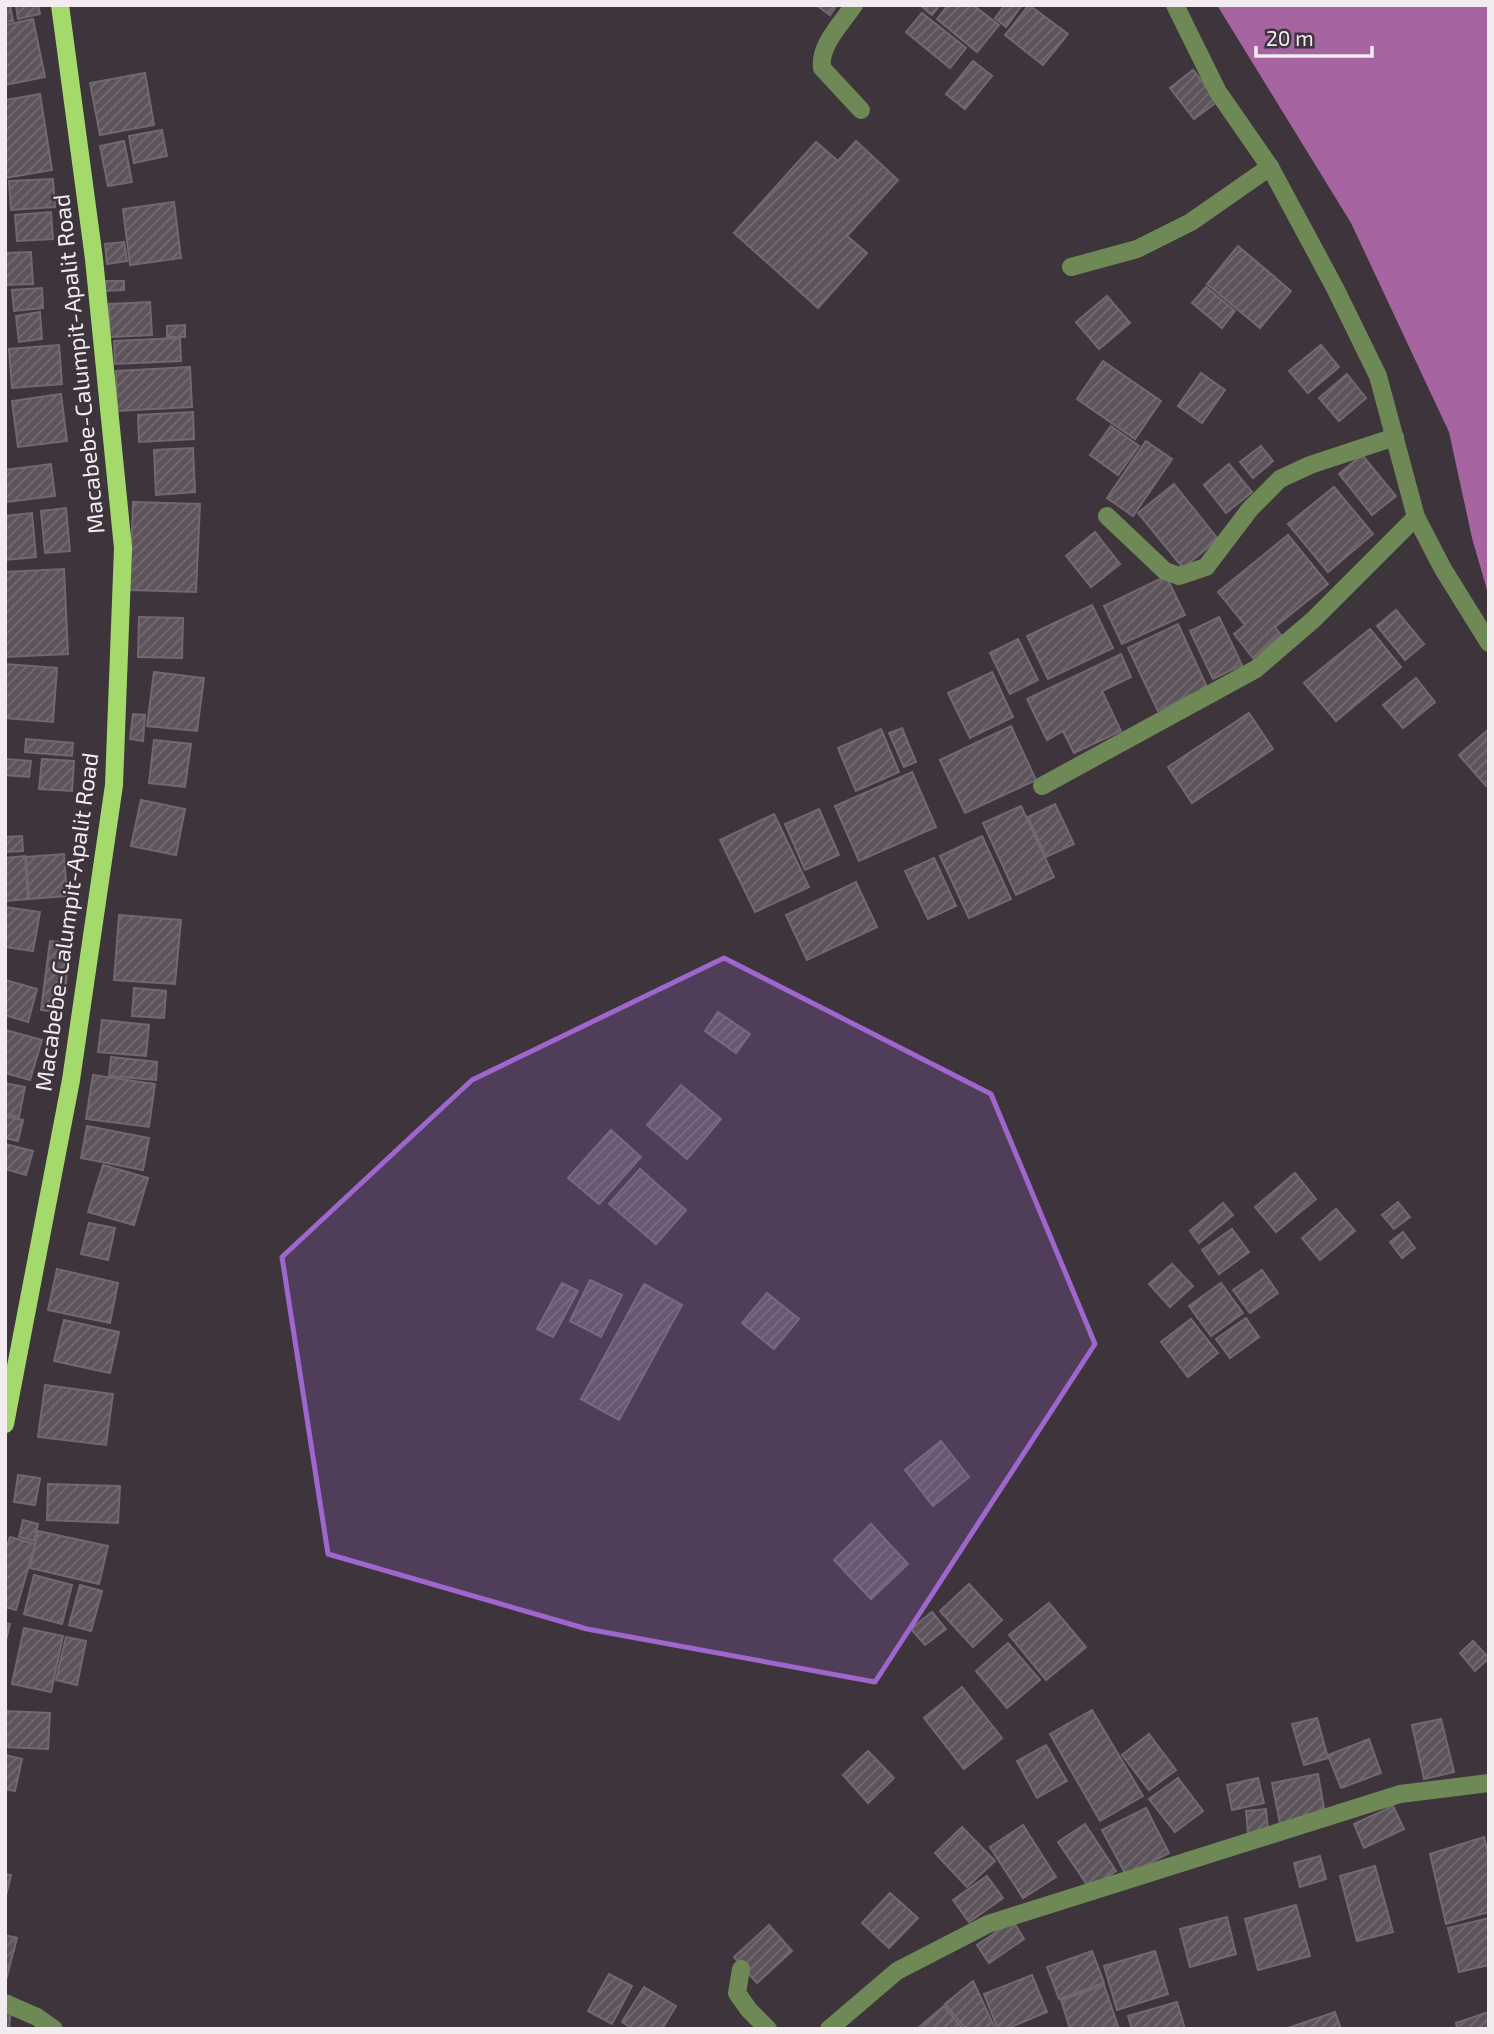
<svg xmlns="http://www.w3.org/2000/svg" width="1494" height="2034" viewBox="0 0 1494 2034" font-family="'Exo 2',sans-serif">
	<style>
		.water { fill: #a664a1 }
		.building { fill: url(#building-hatch); stroke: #726871; stroke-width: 2 }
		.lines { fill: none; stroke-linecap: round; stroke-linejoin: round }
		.minor { stroke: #6f8956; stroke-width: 18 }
		.major { stroke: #a4da6c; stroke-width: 18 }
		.marked { fill: #9f66ce; fill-opacity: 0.2; stroke: #9f66ce; stroke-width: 5; stroke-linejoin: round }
		.labels { text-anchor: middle; stroke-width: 5; stroke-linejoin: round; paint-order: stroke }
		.street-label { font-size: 23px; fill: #f2ecf1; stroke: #3d343c }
	</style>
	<defs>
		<pattern id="building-hatch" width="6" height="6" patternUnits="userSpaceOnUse" patternTransform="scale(1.75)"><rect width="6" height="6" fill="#5c535b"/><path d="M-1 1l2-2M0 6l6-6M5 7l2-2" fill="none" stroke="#746c73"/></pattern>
	</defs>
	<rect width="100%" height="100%" fill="#3d343c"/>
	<polygon class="water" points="1217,5 1489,5 1489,597 1472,538 1449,432 1351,223"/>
	<g class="building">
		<polygon points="5,5 10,5 13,21 5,22"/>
		<polygon points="16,5 38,5 40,14 18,19"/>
		<polygon points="816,5 837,5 830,15"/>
		<polygon points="920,5 940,5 932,15"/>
		<polygon points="948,5 973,5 999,25 977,52 937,19"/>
		<polygon points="1005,5 1022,5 1006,27 995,18"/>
		<polygon points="1029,5 1068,34 1043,65 1005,35"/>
		<polygon points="922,13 966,48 950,68 906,32"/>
		<polygon points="33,19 45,77 5,85 5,25"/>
		<polygon points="973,61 992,76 965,109 946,94"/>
		<polygon points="1193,70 1218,101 1194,119 1170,88"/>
		<polygon points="145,73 154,125 100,135 90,83"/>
		<polygon points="40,94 52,170 5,178 5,100"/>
		<polygon points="162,130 167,156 134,163 129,136"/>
		<polygon points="124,141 132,182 108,186 100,146"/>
		<polygon points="856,141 898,180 847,236 867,253 818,308 734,233 816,142 838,161"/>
		<polygon points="53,179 55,207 11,210 9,181"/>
		<polygon points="174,202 181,258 130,265 123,209"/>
		<polygon points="51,212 53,239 17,241 15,215"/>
		<polygon points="124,242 127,261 107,264 105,244"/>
		<polygon points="1238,246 1291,291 1260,328 1207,284"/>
		<polygon points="31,252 33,284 5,285 5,253"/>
		<polygon points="104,281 124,281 124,290 105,291"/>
		<polygon points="1206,287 1235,311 1222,328 1192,303"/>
		<polygon points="42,288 43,308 14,311 12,290"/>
		<polygon points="1107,296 1130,323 1099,349 1076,322"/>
		<polygon points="150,302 152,335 110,337 109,304"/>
		<polygon points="40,312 42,339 19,342 16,316"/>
		<polygon points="185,325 185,337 167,337 167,326"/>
		<polygon points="180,338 181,361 115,364 114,341"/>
		<polygon points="59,345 62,384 12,388 9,349"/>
		<polygon points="1321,345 1339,367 1308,393 1289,371"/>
		<polygon points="1103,361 1161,401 1135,439 1077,399"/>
		<polygon points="190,367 192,407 117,411 116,371"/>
		<polygon points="1201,373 1225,390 1202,423 1178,406"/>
		<polygon points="1347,374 1366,398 1339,421 1319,398"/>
		<polygon points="61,394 67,441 18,447 12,401"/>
		<polygon points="193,412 194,439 139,442 138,415"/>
		<polygon points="1111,426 1139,446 1118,475 1090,455"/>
		<polygon points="1146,441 1172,459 1133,516 1107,498"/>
		<polygon points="1261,446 1273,461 1253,478 1240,462"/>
		<polygon points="193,448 195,492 156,495 154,450"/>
		<polygon points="1362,455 1396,496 1372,515 1339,474"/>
		<polygon points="51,464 55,496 5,502 5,470"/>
		<polygon points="1229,464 1252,492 1226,513 1204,485"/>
		<polygon points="1174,484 1218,539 1183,568 1138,513"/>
		<polygon points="1334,487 1373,534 1328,572 1288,524"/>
		<polygon points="133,502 200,504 196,592 130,590"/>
		<polygon points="66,508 70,551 45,553 41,511"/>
		<polygon points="32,513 36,557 5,560 5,516"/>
		<polygon points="1095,532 1120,564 1091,587 1066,556"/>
		<polygon points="1288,535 1328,584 1275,627 1281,635 1253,658 1234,634 1245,625 1218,592"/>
		<polygon points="64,569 68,654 5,657 5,572"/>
		<polygon points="1166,576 1185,615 1122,644 1104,606"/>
		<polygon points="1092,605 1113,648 1048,679 1027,636"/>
		<polygon points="1396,610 1424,644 1405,660 1377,626"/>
		<polygon points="139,617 183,618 182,658 138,657"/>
		<polygon points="1219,617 1242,665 1213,679 1190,631"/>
		<polygon points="1178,624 1207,687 1158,711 1128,648"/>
		<polygon points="1370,629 1401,667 1336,721 1304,683"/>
		<polygon points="1018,639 1038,680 1010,694 990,653"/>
		<polygon points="1121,654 1131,677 1102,691 1121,731 1074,753 1063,731 1047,740 1027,699"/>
		<polygon points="5,664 57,668 53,722 5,718"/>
		<polygon points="154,672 204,678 197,731 147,726"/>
		<polygon points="992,672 1013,717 970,738 948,693"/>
		<polygon points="1416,678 1435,702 1403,728 1383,705"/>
		<polygon points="1249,713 1273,749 1192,803 1168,767"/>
		<polygon points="133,714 145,715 143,741 130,739"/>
		<polygon points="1011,726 1036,780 965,813 940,760"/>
		<polygon points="902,728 916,762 904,767 889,733"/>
		<polygon points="881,729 899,772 856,791 838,748"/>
		<polygon points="1489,729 1489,784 1486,786 1459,755"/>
		<polygon points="26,739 73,743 72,756 25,752"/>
		<polygon points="154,740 191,744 185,787 149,783"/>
		<polygon points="5,759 31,761 29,777 5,775"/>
		<polygon points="42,759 74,761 72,791 39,789"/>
		<polygon points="912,772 936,827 859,861 835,806"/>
		<polygon points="141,800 185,809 176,855 131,846"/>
		<polygon points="1055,804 1074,844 1046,857 1028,817"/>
		<polygon points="1021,806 1054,877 1016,895 983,823"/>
		<polygon points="819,809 839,855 805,870 785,824"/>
		<polygon points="774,814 809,887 755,912 720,840"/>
		<polygon points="22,836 23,851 5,852 5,837"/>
		<polygon points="982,836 1011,899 969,918 940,856"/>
		<polygon points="64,854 67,896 29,899 26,857"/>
		<polygon points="25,856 28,899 5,901 5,858"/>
		<polygon points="934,858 956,906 928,919 905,871"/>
		<polygon points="856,882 877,927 807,960 786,915"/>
		<polygon points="5,907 40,912 33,951 5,947"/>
		<polygon points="119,915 181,920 175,984 114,980"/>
		<polygon points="50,941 71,943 62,1013 41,1010"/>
		<polygon points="5,980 37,989 28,1022 5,1015"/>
		<polygon points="134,988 166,991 164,1018 132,1016"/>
		<polygon points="718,1012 750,1034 736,1053 705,1031"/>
		<polygon points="102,1020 149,1025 146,1056 98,1052"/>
		<polygon points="5,1030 42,1040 30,1080 5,1073"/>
		<polygon points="111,1057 157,1062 156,1080 109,1076"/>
		<polygon points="93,1075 155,1084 149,1127 86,1119"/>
		<polygon points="5,1083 25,1087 19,1117 5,1114"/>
		<polygon points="681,1085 721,1119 687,1159 647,1125"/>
		<polygon points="5,1116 23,1120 18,1141 5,1138"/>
		<polygon points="87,1126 149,1138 143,1170 81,1158"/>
		<polygon points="611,1130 641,1157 599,1204 568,1178"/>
		<polygon points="5,1144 33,1151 26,1175 5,1169"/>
		<polygon points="103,1165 148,1178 134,1225 88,1212"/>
		<polygon points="640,1169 686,1210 656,1244 609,1204"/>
		<polygon points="1295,1173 1316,1199 1276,1232 1255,1207"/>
		<polygon points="1398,1202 1410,1217 1394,1229 1382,1215"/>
		<polygon points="1223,1203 1233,1215 1199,1243 1190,1231"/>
		<polygon points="1336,1209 1355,1231 1320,1260 1302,1238"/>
		<polygon points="89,1223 115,1228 108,1260 81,1254"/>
		<polygon points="1232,1229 1249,1252 1219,1274 1202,1250"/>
		<polygon points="1403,1232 1415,1248 1402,1258 1390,1242"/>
		<polygon points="1172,1264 1193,1286 1170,1307 1149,1284"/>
		<polygon points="57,1269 118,1283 110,1323 48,1310"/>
		<polygon points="1262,1270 1278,1293 1250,1313 1233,1290"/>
		<polygon points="590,1280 622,1295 601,1337 570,1321"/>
		<polygon points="562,1283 578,1291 553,1337 537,1329"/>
		<polygon points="1221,1283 1243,1313 1211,1336 1189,1306"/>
		<polygon points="644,1284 682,1305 619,1420 581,1399"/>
		<polygon points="767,1293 799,1319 774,1349 742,1323"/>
		<polygon points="1246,1318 1259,1337 1230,1358 1216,1339"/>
		<polygon points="1191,1319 1218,1353 1188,1377 1161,1342"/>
		<polygon points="64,1320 119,1332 110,1373 54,1361"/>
		<polygon points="45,1385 113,1394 106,1445 38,1437"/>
		<polygon points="941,1441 969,1477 933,1506 905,1470"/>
		<polygon points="18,1475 40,1478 35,1505 14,1502"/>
		<polygon points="48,1484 120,1486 118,1523 47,1520"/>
		<polygon points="23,1520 38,1524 34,1541 19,1537"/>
		<polygon points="871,1524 908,1564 871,1599 834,1560"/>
		<polygon points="38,1531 108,1546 99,1584 30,1568"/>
		<polygon points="10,1537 35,1544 16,1610 5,1607 5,1553"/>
		<polygon points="34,1575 72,1585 62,1624 24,1614"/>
		<polygon points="969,1584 1002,1620 973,1647 940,1611"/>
		<polygon points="80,1585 102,1591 91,1631 69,1625"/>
		<polygon points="1049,1603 1086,1647 1046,1680 1009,1635"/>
		<polygon points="932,1612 946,1629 925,1645 911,1629"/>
		<polygon points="5,1623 10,1624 5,1644"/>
		<polygon points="24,1628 63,1636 51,1692 12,1684"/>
		<polygon points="66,1637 86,1641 77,1685 56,1680"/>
		<polygon points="1473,1641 1489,1658 1475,1671 1460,1653"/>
		<polygon points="1008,1643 1040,1680 1007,1708 976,1671"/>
		<polygon points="962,1687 1002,1738 964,1769 924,1718"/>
		<polygon points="1092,1710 1143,1796 1100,1821 1050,1734"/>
		<polygon points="5,1711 50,1713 48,1749 5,1747"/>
		<polygon points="1317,1718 1328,1758 1304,1765 1292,1724"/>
		<polygon points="1441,1719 1454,1772 1424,1779 1412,1725"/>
		<polygon points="1149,1734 1176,1770 1149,1790 1122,1755"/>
		<polygon points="1369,1739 1381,1773 1341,1788 1328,1755"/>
		<polygon points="1046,1745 1067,1781 1037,1798 1017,1761"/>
		<polygon points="868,1751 894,1778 868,1803 843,1775"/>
		<polygon points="5,1755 22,1759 15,1791 5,1789"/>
		<polygon points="1318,1774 1325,1814 1280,1823 1272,1783"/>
		<polygon points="1178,1778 1203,1811 1175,1832 1149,1799"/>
		<polygon points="1258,1778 1264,1803 1232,1810 1227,1785"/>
		<polygon points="1393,1806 1404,1829 1364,1848 1354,1824"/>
		<polygon points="1146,1808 1169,1853 1126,1875 1102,1830"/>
		<polygon points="1266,1809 1268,1831 1248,1833 1246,1811"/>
		<polygon points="1085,1824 1116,1871 1090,1889 1058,1842"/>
		<polygon points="1023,1825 1056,1877 1023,1898 990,1847"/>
		<polygon points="962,1827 995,1861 967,1887 935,1853"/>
		<polygon points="1484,1837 1489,1857 1489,1912 1446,1924 1430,1854"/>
		<polygon points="1320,1856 1326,1879 1300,1887 1294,1863"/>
		<polygon points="1375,1866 1393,1932 1357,1941 1340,1876"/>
		<polygon points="5,1874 11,1875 5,1900"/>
		<polygon points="987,1876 1003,1898 969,1922 953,1900"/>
		<polygon points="890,1893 918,1918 889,1948 862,1923"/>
		<polygon points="1296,1905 1310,1956 1258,1970 1245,1919"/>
		<polygon points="1227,1917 1236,1954 1190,1967 1180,1929"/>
		<polygon points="1489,1918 1489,1965 1459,1972 1448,1928"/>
		<polygon points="1013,1921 1024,1939 989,1963 977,1945"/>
		<polygon points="769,1925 792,1951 757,1983 734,1957"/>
		<polygon points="5,1935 17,1938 6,1980 5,1979"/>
		<polygon points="1092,1951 1104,1983 1059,1999 1047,1967"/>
		<polygon points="1155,1951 1168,1994 1117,2010 1104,1966"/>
		<polygon points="609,1974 632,1986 612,2024 588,2011"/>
		<polygon points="1032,1975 1047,2012 1006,2029 998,2029 984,1994"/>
		<polygon points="973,1981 995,2028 993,2029 966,2029 945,2004"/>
		<polygon points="1104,1985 1119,2029 1070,2029 1061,2000"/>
		<polygon points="644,1987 676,2006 662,2029 633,2029 622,2022"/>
		<polygon points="1177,2002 1185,2029 1132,2029 1128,2016"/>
		<polygon points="944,2006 963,2029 917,2029"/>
		<polygon points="5,2009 11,2010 9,2029 5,2029"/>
		<polygon points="1335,2012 1341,2029 1285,2029"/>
		<polygon points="1489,2012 1489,2029 1457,2029 1456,2023"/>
	</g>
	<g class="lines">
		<g class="minor">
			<path d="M854,5C842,23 819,45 822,68L861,110"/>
			<polyline points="1175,5 1218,92 1270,167 1335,288 1378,376 1416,517 1443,569 1489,643"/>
			<polyline points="1071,267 1137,249 1191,222 1270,167"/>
			<polyline points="1107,516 1165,571 1179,576 1206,567 1250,509 1280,479 1310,465 1395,437"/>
			<polyline points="1042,786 1256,669 1313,620 1416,517"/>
			<polyline points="741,1969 737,1993 749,2010 768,2029"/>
			<polyline points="5,2003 37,2017 54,2029"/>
			<polyline points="829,2029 897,1971 988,1924 1400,1794 1489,1783"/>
		</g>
		<polyline class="major" points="5,1424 71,1080 114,785 123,548 94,259 60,5"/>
	</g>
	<path class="marked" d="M724,958L991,1094L1095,1344L875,1682L587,1629L328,1554L282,1257L472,1080Z"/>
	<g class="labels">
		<g class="street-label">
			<text transform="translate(79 364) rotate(-96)" y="8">Macabebe-Calumpit-Apalit Road</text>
			<text transform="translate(67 922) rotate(-82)" y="8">Macabebe-Calumpit-Apalit Road</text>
		</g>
	</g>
	<rect width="1494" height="2034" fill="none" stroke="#f2ecf1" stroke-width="14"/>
	<path d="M1256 46v10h116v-10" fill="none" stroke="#f2ecf1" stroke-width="3.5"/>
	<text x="1266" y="46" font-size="21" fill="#f2ecf1" stroke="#3d343c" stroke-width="5" paint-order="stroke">20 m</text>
</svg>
